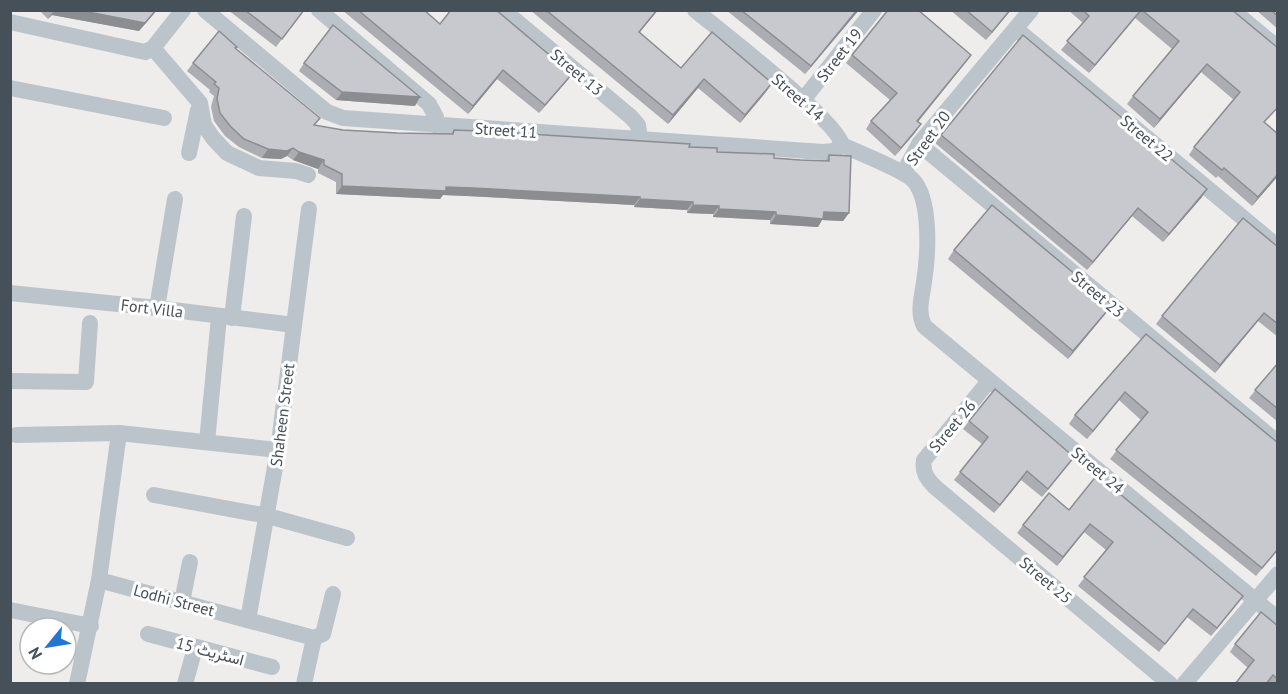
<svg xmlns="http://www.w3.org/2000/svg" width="1288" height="694" viewBox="0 0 1288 694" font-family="'PT Sans',Vazirmatn,sans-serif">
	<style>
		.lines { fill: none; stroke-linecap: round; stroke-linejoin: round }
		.minor { stroke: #bbc4cb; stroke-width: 16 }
		.wall { fill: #abadb2 }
		.shaded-wall { fill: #8b8d91 }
		.building { fill: #c7c9cf; stroke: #8b8d91; stroke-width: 1.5 }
		.labels { text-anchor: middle; stroke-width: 6; stroke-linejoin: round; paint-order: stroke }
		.street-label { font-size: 16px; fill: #465058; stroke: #fff }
	</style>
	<rect width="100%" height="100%" fill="#efecec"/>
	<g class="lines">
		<g class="minor">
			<polyline points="205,10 316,103 327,112 343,118 823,152 834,151 842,145"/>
			<polyline points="319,10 429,104 436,117 435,125"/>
			<polyline points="503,10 631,117 638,125 640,139"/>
			<path d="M695,10C719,30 839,122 842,145C859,153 899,168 912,179C932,198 928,257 924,282C922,297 917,312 924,326L1278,619"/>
			<polyline points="1232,10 1278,48"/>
			<polyline points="10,22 145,52 153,48 183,10"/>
			<polyline points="1016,29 1278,247"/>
			<polyline points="153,48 200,103 204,125 213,138 227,153 259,168 296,171 308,175"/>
			<polyline points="10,88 164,118"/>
			<polyline points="803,100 874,10"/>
			<polyline points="919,144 1278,443"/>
			<polyline points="189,153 198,110"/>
			<polyline points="903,173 919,144 1031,10"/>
			<polyline points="10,293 157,308 294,325"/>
			<polyline points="157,308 175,199"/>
			<polyline points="232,318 244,216"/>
			<polyline points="10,381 86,382 90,323"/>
			<path d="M989,381L924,460C922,472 927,479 935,487L1170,684"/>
			<polyline points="16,435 119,433 278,450"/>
			<polyline points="207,442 219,317"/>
			<polyline points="154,495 268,516 347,538"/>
			<polyline points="99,580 314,638 304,684"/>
			<polyline points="182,602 190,562"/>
			<polyline points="10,610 91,626"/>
			<polyline points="248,620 278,450 309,209"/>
			<polyline points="148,634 272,667"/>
			<polyline points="314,638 323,634 333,594"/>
			<polyline points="77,684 99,580 119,433"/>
			<polyline points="185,684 195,648"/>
			<polyline points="1184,684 1278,574"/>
		</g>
	</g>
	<g class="wall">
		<polygon points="39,10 157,10 139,31 52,15 48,19"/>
		<polygon points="228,10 304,10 276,47"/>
		<polygon points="342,10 424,10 440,24 572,74 539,113 497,79 468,114"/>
		<polygon points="530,10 658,10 640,32 681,68 772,83 740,123 698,88 668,124"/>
		<polygon points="726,10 859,10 805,74"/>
		<polygon points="950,10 1011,10 986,40"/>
		<polygon points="1068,10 1232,10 1265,123 1278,134 1278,176 1252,206 1218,176 1216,178 1189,155 1194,147 1234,100 1201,72 1154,128 1127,104 1133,96 1172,49 1135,18 1089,73 1061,50 1083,23"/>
		<polygon points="1257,10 1278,10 1278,29 1257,11"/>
		<polygon points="235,48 315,125 343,130 397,133 451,134 454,130 689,147 717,152 774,158 825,161 829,155 849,213 843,221 822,220 818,227 770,224 770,220 713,217 713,214 687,213 687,210 634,207 634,205 467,196 443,195 440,199 336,194 336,182 318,173 318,169 293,160 287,156 281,159 262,158 239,147 225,136 214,121 211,107 214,96 209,92 210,90 187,71 193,63"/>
		<polygon points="852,55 965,63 918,122 921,124 895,156 866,129 871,121 890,100 846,63"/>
		<polygon points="304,63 415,106 336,100 299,71"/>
		<polygon points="941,135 1202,197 1163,242 1132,216 1087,270 935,143"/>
		<polygon points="1278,247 1278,337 1258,321 1215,373 1156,324 1162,316"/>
		<polygon points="954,250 1106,313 1068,359 948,259"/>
		<polygon points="1146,334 1278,443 1278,550 1256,576 1110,459 1141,420 1119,400 1087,439 1069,424 1075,415"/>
		<polygon points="1278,363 1278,422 1249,398"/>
		<polygon points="969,421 1074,457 1042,497 1021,480 994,513 954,480 982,444 963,429"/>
		<polygon points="1069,510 1237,604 1211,636 1187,617 1159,652 1078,586 1106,550 1084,532 1057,566 1017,533 1023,525"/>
		<polygon points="1278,626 1278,684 1235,684 1248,668 1230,652 1235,644"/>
	</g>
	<g class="shaded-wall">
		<polygon points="54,10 157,10 139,31 52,15 48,19"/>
		<polygon points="657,10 658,10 633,40 639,32"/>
		<polygon points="857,10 859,10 805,74 811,66"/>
		<polygon points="1010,10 1011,10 986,40 992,32"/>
		<polygon points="1141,10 1135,18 1089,73 1095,65"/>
		<polygon points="971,55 965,63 912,129 917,121"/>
		<polygon points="1207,64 1201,72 1154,128 1160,119"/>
		<polygon points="503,70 497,79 468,114 473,106"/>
		<polygon points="572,74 566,82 539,113 545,105"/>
		<polygon points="704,79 698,88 668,124 673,115"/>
		<polygon points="772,83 766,92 740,123 745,115"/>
		<polygon points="342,92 420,97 415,106 336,100"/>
		<polygon points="921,124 915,133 895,156 901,148"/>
		<polygon points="293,148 287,156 281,159 262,158 268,149"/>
		<polygon points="299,152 324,160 318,169 293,160"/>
		<polygon points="1278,174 1278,176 1252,206 1258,197"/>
		<polygon points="342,186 473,188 640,197 634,205 467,196 443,195 440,199 336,194"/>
		<polygon points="1207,189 1202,197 1163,242 1169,234"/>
		<polygon points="640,199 693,202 687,210 634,207"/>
		<polygon points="693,205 719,206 713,214 687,213"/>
		<polygon points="1138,208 1132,216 1087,270 1093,262"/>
		<polygon points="719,209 776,212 770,220 713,217"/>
		<polygon points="824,212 849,213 843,221 822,220 818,227 770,224 776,215"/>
		<polygon points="1112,305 1106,313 1068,359 1073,351"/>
		<polygon points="1264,313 1258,321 1215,373 1220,365"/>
		<polygon points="1125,392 1119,400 1087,439 1093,431"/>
		<polygon points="1074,457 1068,465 1042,497 1048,489"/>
		<polygon points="1027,471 1021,480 994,513 1000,505"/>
		<polygon points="1090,524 1084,532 1057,566 1063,557"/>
		<polygon points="1243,596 1237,604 1211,636 1217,628"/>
	</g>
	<g class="building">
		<polygon points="78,10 156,10 145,23"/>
		<polygon points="245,10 304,10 282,39"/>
		<polygon points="358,10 424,10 440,24 451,10 496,10 572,74 545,105 503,70 473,106"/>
		<polygon points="546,10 657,10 639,32 681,68 712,32 772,83 745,115 704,79 673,115"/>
		<polygon points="741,10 857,10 811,66"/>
		<polygon points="888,10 918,10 971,55 917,121 921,124 901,148 871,121 897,93 852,55"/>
		<polygon points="966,10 1010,10 992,32"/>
		<polygon points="1083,10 1141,10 1095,65 1067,41 1089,16"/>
		<polygon points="1142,10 1232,10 1278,48 1278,107 1264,122 1278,134 1278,174 1258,197 1224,168 1222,170 1194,147 1240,92 1207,64 1160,119 1133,96 1179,41"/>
		<polygon points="1271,10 1278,10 1278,16"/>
		<polygon points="333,25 420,97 342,92 304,63"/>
		<polygon points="219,31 237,47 235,48 320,118 314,125 343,130 397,133 453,134 454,130 480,131 690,144 689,147 717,148 717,152 774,154 774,158 800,160 829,161 829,155 851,156 849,213 824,212 823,219 801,217 776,215 776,212 719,209 719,206 693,205 693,202 640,199 640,197 473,188 446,187 446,191 342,186 342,174 324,165 324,160 299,152 293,148 287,151 268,149 244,139 231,127 220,113 217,99 219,88 214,84 216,82 193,63"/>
		<polygon points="1023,35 1207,189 1169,234 1138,208 1093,262 941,135"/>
		<polygon points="992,205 1112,305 1073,351 954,250"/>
		<polygon points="1243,218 1278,247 1278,324 1264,313 1220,365 1162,316"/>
		<polygon points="1146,334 1278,443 1278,549 1262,568 1116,450 1148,412 1125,392 1093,431 1075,415"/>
		<polygon points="1278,363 1278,409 1255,390"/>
		<polygon points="995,389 1074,457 1048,489 1027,471 1000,505 960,472 988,437 969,421"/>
		<polygon points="1097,475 1243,596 1217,628 1193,609 1165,644 1084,577 1113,542 1090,524 1063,557 1023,525 1049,493 1069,510"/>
		<polygon points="1261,612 1278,626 1278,679 1273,675 1266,684 1235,684 1254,660 1235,644"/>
	</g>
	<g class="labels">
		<g class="street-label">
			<text transform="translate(839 55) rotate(-52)" y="6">Street 19</text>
			<text transform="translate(577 72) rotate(40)" y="6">Street 13</text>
			<text transform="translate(798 97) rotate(41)" y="6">Street 14</text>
			<text transform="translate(506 130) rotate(4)" y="6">Street 11</text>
			<text transform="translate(928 138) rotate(-54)" y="6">Street 20</text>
			<text transform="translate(1147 138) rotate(40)" y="6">Street 22</text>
			<text transform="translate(1098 294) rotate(40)" y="6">Street 23</text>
			<text transform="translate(152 308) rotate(7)" y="6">Fort Villa</text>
			<text transform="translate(282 415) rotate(-83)" y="6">Shaheen Street</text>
			<text transform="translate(952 426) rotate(-50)" y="6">Street 26</text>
			<text transform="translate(1098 470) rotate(40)" y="6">Street 24</text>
			<text transform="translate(1046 580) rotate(40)" y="6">Street 25</text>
			<text transform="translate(174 600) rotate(15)" y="6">Lodhi Street</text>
			<text transform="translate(210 651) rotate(15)" y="6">اسٹریٹ 15</text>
		</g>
	</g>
	<rect width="1288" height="694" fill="none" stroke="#465058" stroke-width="24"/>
	<g transform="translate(48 646) rotate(240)"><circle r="28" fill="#ffffff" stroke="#b5b9bc" stroke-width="1.5"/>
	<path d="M0-4.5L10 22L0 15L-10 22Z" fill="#2476d1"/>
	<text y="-9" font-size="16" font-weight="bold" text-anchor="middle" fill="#465058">N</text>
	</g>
</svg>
